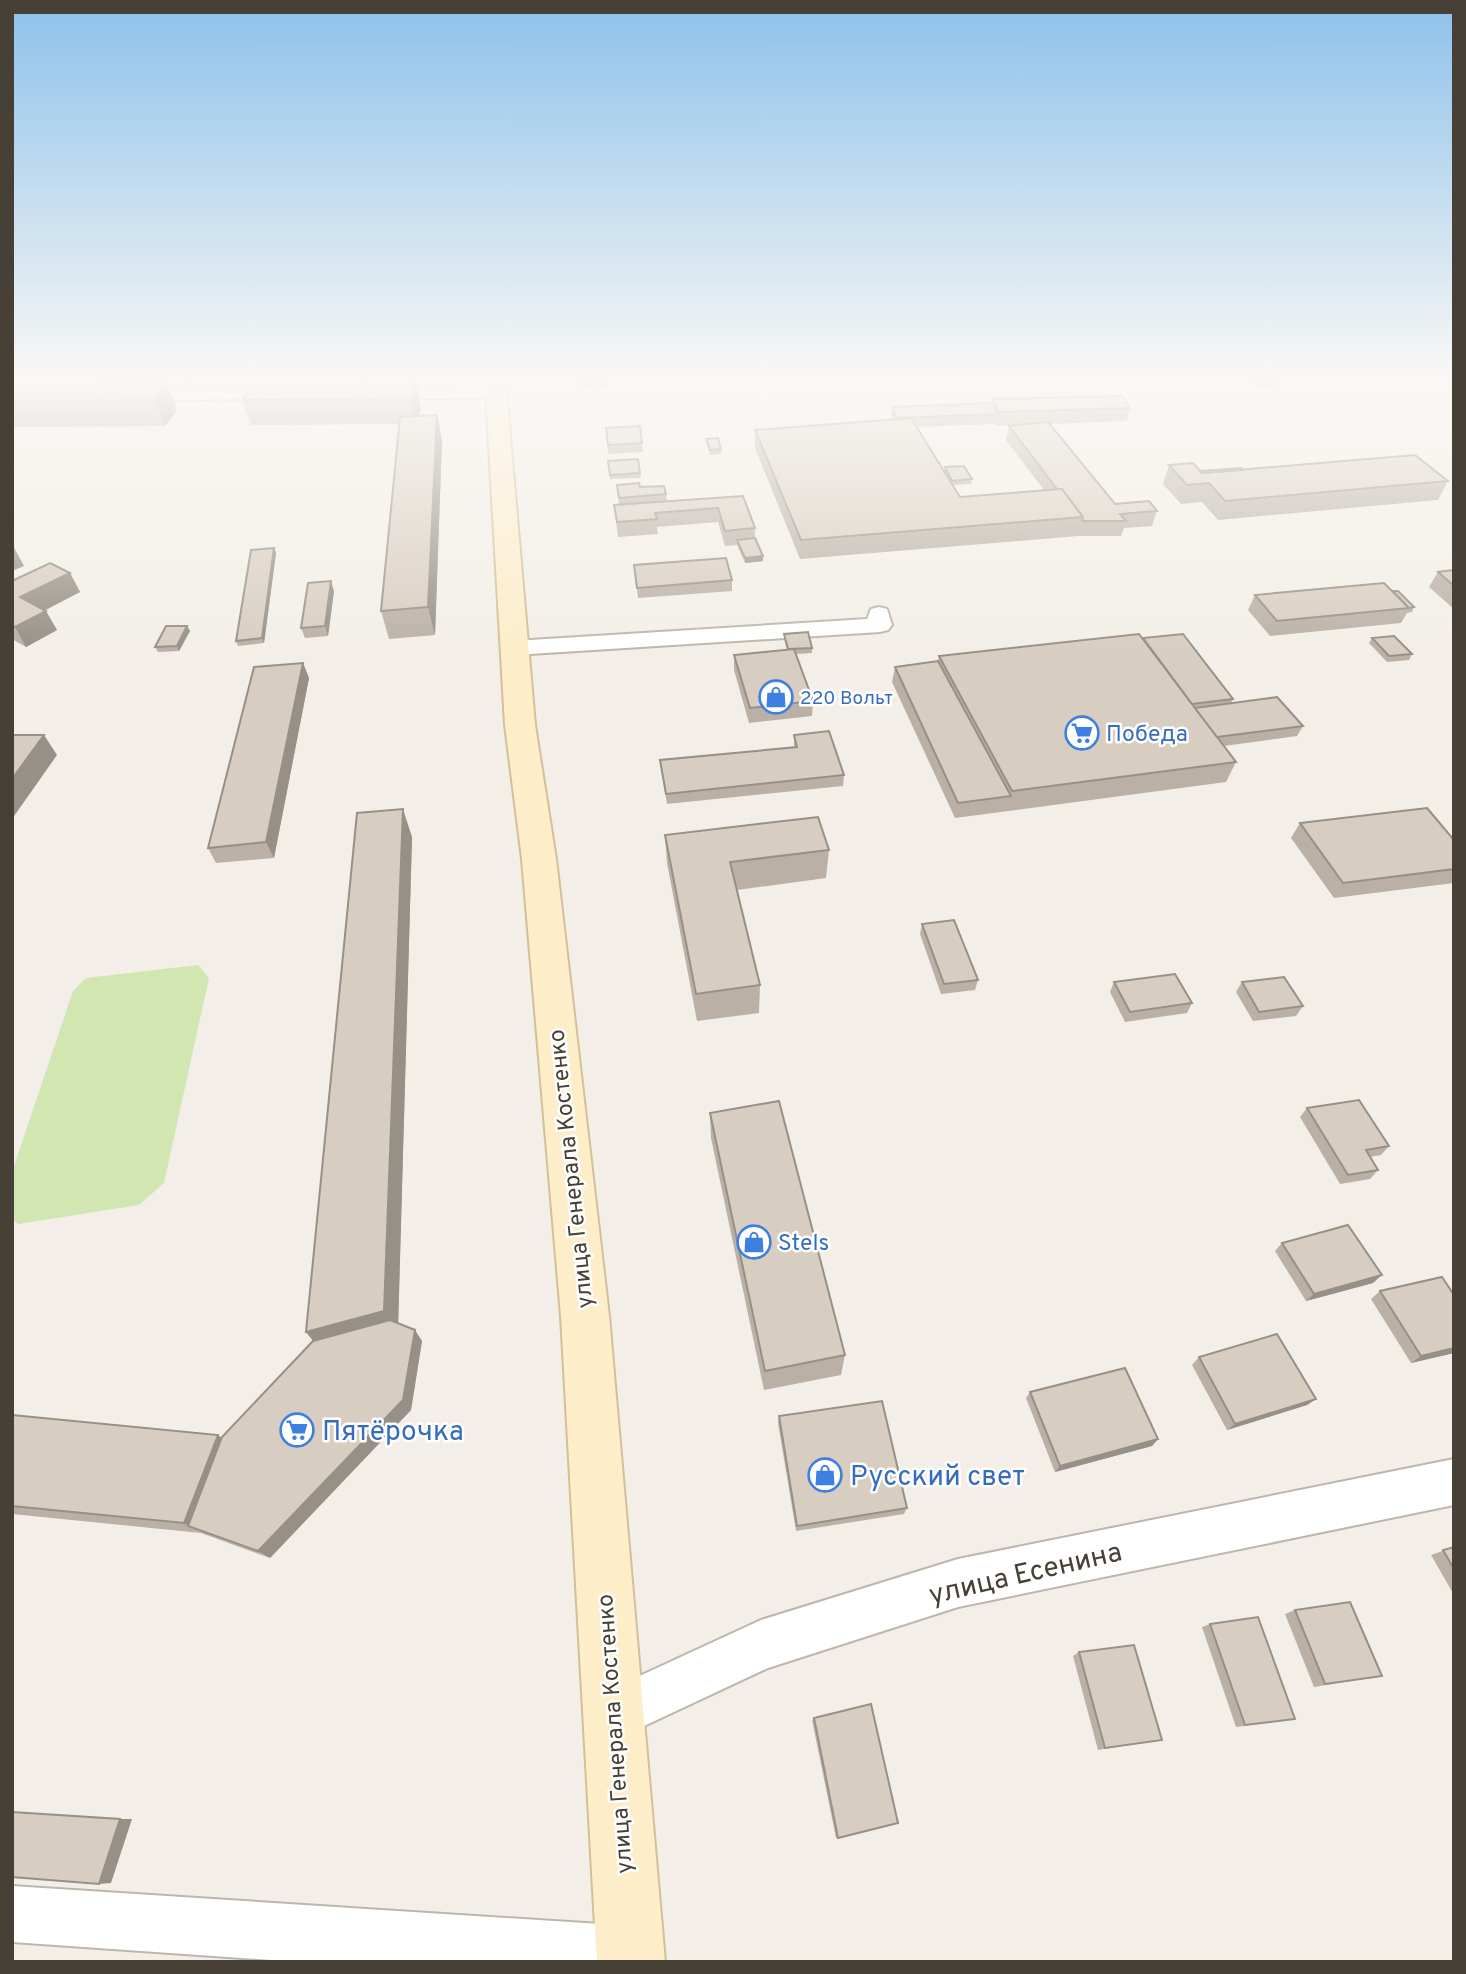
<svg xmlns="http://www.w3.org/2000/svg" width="1466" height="1974" viewBox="0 0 1466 1974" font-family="Overpass,sans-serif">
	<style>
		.green { fill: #d2e6b2 }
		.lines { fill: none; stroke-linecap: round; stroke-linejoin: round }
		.minor-casing { stroke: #bfb6ab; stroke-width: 4 }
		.tertiary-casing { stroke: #bfb6ab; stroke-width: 4 }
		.secondary-casing { stroke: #d2c099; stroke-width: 4 }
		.minor { fill: #fff; fill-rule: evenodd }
		.tertiary { fill: #fff; fill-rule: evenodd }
		.secondary { fill: #fdedc9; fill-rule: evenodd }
		.wall { fill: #bab0a6; fill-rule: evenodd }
		.shaded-wall { fill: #979087 }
		.building { fill: #d8cdc1; stroke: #979087; stroke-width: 2 }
		.labels { text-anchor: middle; stroke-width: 5; stroke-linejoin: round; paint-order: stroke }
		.far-shop-label { font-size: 19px; fill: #366cbe; stroke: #fff; text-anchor: start }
		.shop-label { font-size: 23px; fill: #366cbe; stroke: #fff; text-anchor: start }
		.street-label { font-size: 23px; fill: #474037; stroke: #fff }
		.near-shop-label { font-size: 28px; fill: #366cbe; stroke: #fff; text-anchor: start }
		.near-street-label { font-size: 28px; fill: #474037; stroke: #fff }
	</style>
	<rect width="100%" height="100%" fill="#f3efe8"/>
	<polygon class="green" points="198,965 209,978 164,1183 139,1205 18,1224 12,1219 12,1172 73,991 86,978"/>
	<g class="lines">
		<defs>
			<g id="minor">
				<polygon points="879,607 887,609 892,625 888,630 880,632 514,655 505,653 502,648 505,643 514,641 867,619 871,609"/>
				<polygon points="1454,1459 1454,1505 958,1607 768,1668 612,1741 594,1733 586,1715 594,1697 761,1620 958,1559"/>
				<polygon points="12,1886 631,1926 651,1935 660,1955 657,1962 300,1962 12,1942"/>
			</g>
			<g id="tertiary">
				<polygon points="496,387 506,393 503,397 364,400 353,394 364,388"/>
				<polygon points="297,388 304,390 308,394 304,398 12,402 12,390"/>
			</g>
			<polygon id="secondary" points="485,377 505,377 535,725 556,859 609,1316 665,1962 597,1962 561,1316 522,859 505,725"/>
		</defs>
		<use href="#minor" class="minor-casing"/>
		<use href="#tertiary" class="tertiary-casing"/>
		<use href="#secondary" class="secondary-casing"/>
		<use href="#minor" class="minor"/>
		<use href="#tertiary" class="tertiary"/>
		<use href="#secondary" class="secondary"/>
	</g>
	<g class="wall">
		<polygon points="40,377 195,377 190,383 43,383"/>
		<polygon points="269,377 434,377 432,382 271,381"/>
		<polygon points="578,377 610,377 611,387 579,389"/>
		<polygon points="703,377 718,377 718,382 704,382"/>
		<polygon points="1248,377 1271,377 1278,384 1276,388 1257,389 1247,379"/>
		<polygon points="167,384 177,410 165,426 12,427 12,386"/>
		<polygon points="416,384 421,409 419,416 442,440 435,635 389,639 381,611 399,424 251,425 242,400"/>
		<path d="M993,399L1130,408L1127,421L1049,424L1115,504L1157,511L1152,526L1124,528L1121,536H1078L800,559L755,448V430L893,419L891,416L892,407L992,403ZM995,424L996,426L1017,425L1009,426L1006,440L1044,490L960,497L953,485L971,484L972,479L945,467L944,472L916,427Z"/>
		<polygon points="606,428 642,443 643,452 608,454"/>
		<polygon points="706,439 721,449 721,454 710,455 707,444"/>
		<polygon points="638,459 641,478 610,479 608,461"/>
		<polygon points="1169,465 1200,471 1243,470 1448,481 1438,500 1218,520 1202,502 1181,504 1163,484"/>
		<polygon points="617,485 640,487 666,494 667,501 743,496 755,528 755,538 763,561 745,563 737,545 725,546 718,522 657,527 658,534 618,537 614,505 619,505"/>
		<polygon points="274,548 276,553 264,643 238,646 236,641"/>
		<polygon points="634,565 732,580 732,591 638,598"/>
		<polygon points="1454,570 1454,609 1429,587 1438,572"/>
		<polygon points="70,573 80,592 45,610 57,630 26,647 12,639 12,581"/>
		<polygon points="334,591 328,636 305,638 301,628"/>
		<polygon points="1393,591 1414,607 1412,612 1407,613 1401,623 1270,636 1248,610 1255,595"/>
		<polygon points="187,626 190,631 179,651 158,652 155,647"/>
		<polygon points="784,634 812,648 812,653 796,654 813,701 812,716 749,723 734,670 734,655 787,650 784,639"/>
		<polygon points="1143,638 1233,699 1231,703 1303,726 1297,736 1224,746 1236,762 1226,782 955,818 892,682 895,667 938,661 939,656"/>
		<polygon points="1372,638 1412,654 1409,660 1387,662 1369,643"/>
		<polygon points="303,663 309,678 274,858 216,863 208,848"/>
		<polygon points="794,735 844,775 843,786 667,804 660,760 794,747"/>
		<polygon points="1300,823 1454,840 1454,883 1334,898 1291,838"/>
		<polygon points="665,835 829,850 826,878 737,890 760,985 759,1013 697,1021 667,863"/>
		<polygon points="412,837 398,1323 422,1341 411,1410 270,1558 201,1533 12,1514 12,1415 222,1437 313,1341 306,1332"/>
		<polygon points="922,924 978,980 975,990 941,994 920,934"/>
		<polygon points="1114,982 1192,1003 1187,1013 1125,1022 1110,992"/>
		<polygon points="1242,982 1303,1006 1296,1016 1253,1021 1236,992"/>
		<polygon points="1307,1108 1389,1146 1381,1155 1370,1157 1378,1170 1370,1179 1340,1184 1300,1117"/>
		<polygon points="710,1113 845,1355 841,1375 764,1390 711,1138"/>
		<polygon points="1282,1243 1373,1283 1306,1301 1275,1251"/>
		<polygon points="1380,1291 1454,1353 1411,1363 1371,1299"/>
		<polygon points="1199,1357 1316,1399 1307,1405 1227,1430 1192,1365"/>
		<polygon points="1030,1392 1158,1439 1152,1446 1055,1472 1026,1398"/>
		<polygon points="779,1416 907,1508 904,1514 796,1531 778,1423"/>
		<polygon points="1454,1547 1454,1595 1431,1555"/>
		<polygon points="1295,1610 1382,1676 1371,1678 1314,1687 1285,1614"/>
		<polygon points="1210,1624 1295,1719 1236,1727 1202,1627"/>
		<polygon points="1079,1652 1162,1740 1098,1750 1073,1656"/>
		<polygon points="814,1718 838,1838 836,1838 812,1720"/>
	</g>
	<g class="shaded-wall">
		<polygon points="188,377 195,377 190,383"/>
		<polygon points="167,384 177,410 165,426 155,400"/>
		<polygon points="416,384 421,409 416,423 410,398"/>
		<polygon points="437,415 442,440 435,635 428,607"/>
		<polygon points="13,546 24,566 12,571 12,547"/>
		<polygon points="274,548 276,553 264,643 262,638"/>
		<polygon points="763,556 763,561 745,563 745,558"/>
		<polygon points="70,573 80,592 32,617 20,597"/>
		<polygon points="331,581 334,591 328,636 325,626"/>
		<polygon points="46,611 57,630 26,647 15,627"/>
		<polygon points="187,626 190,631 179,651 177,646"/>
		<polygon points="303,663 309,678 274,858 266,842"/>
		<polygon points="44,735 57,755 12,819 12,779"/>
		<polygon points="403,809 412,837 398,1332 323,1352 306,1332"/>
		<polygon points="1382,1275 1373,1283 1306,1301 1314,1294"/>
		<polygon points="415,1330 422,1341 411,1410 270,1558 258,1551"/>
		<polygon points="1454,1348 1454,1353 1411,1363 1421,1356"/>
		<polygon points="1316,1399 1307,1405 1227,1430 1235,1424"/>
		<polygon points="218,1435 233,1447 188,1526 184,1523"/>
		<polygon points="1158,1439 1152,1446 1055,1472 1060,1466"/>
		<polygon points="120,1819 132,1819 111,1883 99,1884"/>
	</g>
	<g class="building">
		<polygon points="578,377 610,377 610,378 578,380"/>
		<polygon points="1251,377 1271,377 1278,384 1258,385"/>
		<polygon points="167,384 155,400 12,402 12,386"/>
		<polygon points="416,384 410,398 242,400 251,386"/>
		<polygon points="1122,396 1130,408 998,412 993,399"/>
		<polygon points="992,403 998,414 897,418 892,407"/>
		<polygon points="437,415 428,607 381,611 400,417"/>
		<polygon points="911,418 960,497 1062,489 1083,517 801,540 755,430"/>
		<polygon points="1048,422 1115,504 1149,501 1157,511 1120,514 1126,521 1082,521 1083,517 1062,489 1057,489 1009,426"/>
		<polygon points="640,426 642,443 608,445 606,428"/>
		<polygon points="718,438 721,449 710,450 706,439"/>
		<polygon points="1415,455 1448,481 1225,501 1209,483 1187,485 1169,465 1193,463 1202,473"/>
		<polygon points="638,459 640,473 610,475 608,461"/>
		<polygon points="964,466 972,479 952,481 945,467"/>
		<polygon points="1241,468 1243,470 1202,473 1200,471"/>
		<polygon points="639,483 640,487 664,486 666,494 619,498 617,485"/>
		<polygon points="743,496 755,528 725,531 718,508 655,513 657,519 617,522 614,505"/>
		<polygon points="755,538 763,556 745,558 737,540"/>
		<polygon points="274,548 262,638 236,641 251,550"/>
		<polygon points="726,558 732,580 637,588 634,565"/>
		<polygon points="50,563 70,573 20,597 46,611 15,627 12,626 12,581"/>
		<polygon points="1454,570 1454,586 1438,572"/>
		<polygon points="331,581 325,626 301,628 308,583"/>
		<polygon points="1384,583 1409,608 1277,621 1255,595"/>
		<polygon points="1393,591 1398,591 1414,607 1409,608"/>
		<polygon points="166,626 187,626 177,646 155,647"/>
		<polygon points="808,632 812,648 788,649 784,634"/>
		<polygon points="1139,634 1236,762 1012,791 939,656"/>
		<polygon points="1183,634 1233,699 1192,704 1143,638"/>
		<polygon points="1394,636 1412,654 1389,656 1372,638"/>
		<polygon points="794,649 813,701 750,708 734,655"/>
		<polygon points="938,661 1011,796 958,803 895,667"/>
		<polygon points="303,663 266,842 208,848 254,667"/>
		<polygon points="1277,697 1303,726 1217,737 1195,708"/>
		<polygon points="829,731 844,775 666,794 660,760 797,747 794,735"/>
		<polygon points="12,735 44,735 12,779"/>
		<polygon points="1427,808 1454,840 1454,869 1343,883 1300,823"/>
		<polygon points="403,809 384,1311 306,1332 357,813"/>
		<polygon points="818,817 829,850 730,862 760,985 696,994 665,835"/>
		<polygon points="954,920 978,980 944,984 922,924"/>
		<polygon points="1175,974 1192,1003 1130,1012 1114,982"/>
		<polygon points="1284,977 1303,1006 1259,1012 1242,982"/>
		<polygon points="1359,1100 1389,1146 1366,1150 1378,1170 1348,1175 1307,1108"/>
		<polygon points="779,1101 845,1355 765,1371 710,1113"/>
		<polygon points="1348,1225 1382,1275 1314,1294 1282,1243"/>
		<polygon points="1442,1277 1454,1295 1454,1348 1421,1356 1380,1291"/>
		<polygon points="390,1320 415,1330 403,1400 258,1551 188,1526 222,1437 313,1341"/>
		<polygon points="1277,1334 1316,1399 1235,1424 1199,1357"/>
		<polygon points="1125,1368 1158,1439 1060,1466 1030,1392"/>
		<polygon points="882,1401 907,1508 797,1526 779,1416"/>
		<polygon points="12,1415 218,1435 184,1523 12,1506"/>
		<polygon points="1454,1547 1454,1569 1443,1550"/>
		<polygon points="1350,1602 1382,1676 1325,1684 1295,1610"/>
		<polygon points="1258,1617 1295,1719 1245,1725 1210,1624"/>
		<polygon points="1134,1645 1162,1740 1105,1748 1079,1652"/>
		<polygon points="871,1704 898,1823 838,1838 814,1718"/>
		<polygon points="12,1812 120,1819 99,1884 12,1877"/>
	</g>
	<linearGradient id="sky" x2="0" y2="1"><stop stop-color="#8dc1ea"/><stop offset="0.58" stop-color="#faf8f5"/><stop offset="1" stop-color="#faf8f5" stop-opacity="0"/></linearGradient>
	<rect width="1466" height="653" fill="url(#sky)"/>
	<defs>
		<symbol id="shop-ring" viewBox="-11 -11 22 22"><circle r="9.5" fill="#fff" stroke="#3f7fe0" stroke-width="1.5"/><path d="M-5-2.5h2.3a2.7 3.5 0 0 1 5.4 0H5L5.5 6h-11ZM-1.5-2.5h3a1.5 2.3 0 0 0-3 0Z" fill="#3f7fe0"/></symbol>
		<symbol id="supermarket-ring" viewBox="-11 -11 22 22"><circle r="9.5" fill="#fff" stroke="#3f7fe0" stroke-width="1.5"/><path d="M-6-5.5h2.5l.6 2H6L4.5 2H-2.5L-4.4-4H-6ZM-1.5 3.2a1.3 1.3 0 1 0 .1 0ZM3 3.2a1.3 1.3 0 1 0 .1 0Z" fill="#3f7fe0"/></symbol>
	</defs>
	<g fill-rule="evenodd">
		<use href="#shop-ring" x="757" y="678" width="38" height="38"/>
		<use href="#supermarket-ring" x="1063" y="714" width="38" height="38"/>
		<use href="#shop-ring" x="735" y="1223" width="38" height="38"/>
		<use href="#supermarket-ring" x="278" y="1411" width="38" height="38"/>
		<use href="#shop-ring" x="806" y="1456" width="38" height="38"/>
	</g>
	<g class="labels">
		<g class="far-shop-label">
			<text x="800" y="704">220 Вольт</text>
		</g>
		<g class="shop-label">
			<text x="1106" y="741">Победа</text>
			<text x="778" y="1250">Stels</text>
		</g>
		<g class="street-label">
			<text transform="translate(570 1169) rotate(-96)" y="8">улица Генерала Костенко</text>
			<text transform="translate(614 1734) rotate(-94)" y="8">улица Генерала Костенко</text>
		</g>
		<g class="near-shop-label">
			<text x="322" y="1440">Пятёрочка</text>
			<text x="850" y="1485">Русский свет</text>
		</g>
		<g class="near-street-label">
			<text transform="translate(1025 1572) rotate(-13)" y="10">улица Есенина</text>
		</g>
	</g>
	<rect width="1466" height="1974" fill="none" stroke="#474037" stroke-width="28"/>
</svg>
